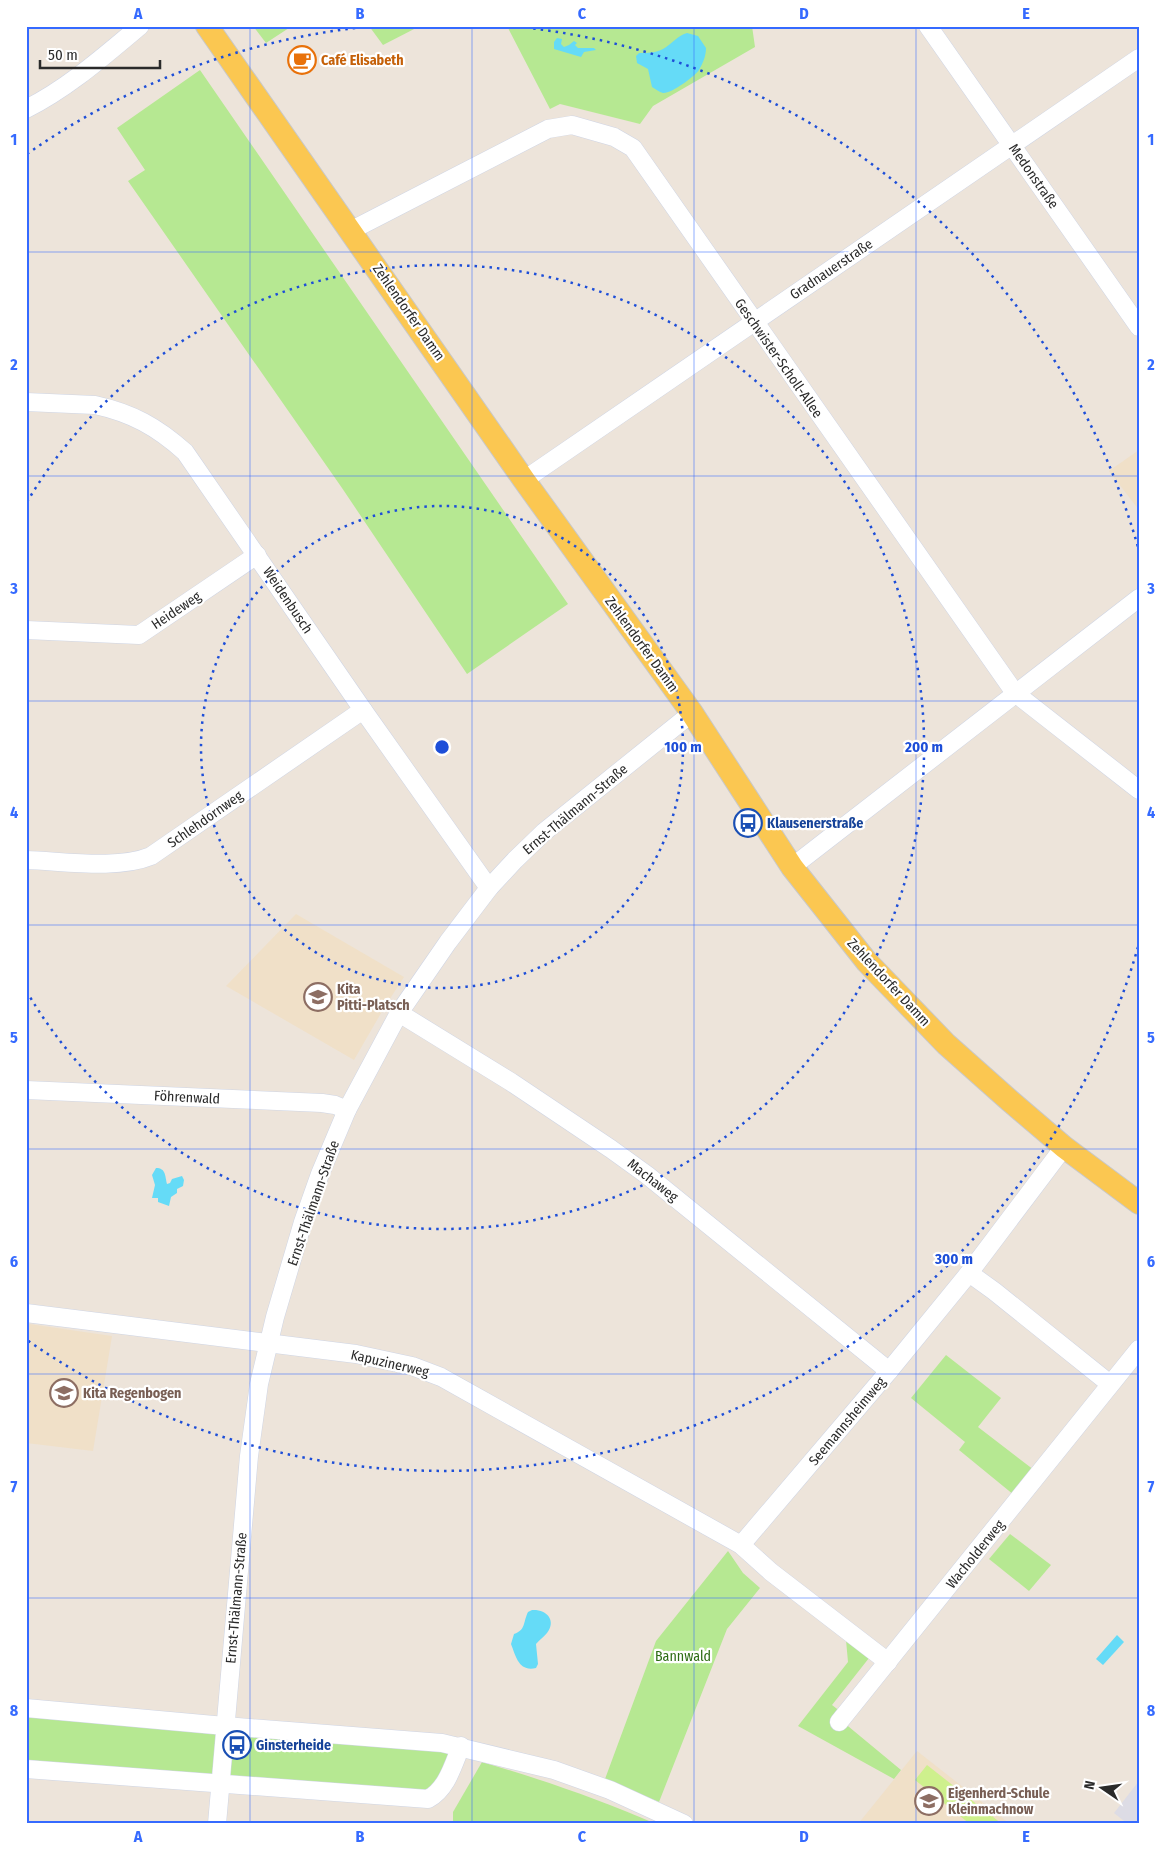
<svg xmlns="http://www.w3.org/2000/svg" width="1165" height="1850" viewBox="0 0 1165 1850" font-family="'Fira Sans Condensed',sans-serif">
	<style>
		.industrial { fill: #dddce5 }
		.education { fill: #f0e0c8 }
		.green { fill: #b6e892 }
		.pitch { fill: #cef08d }
		.water { fill: #65dbf7 }
		.lines { fill: none; stroke-linecap: round; stroke-linejoin: round }
		.minor-casing { stroke: #cfd5e4; stroke-width: 19 }
		.major-casing { stroke: #c8c8c8; stroke-width: 24 }
		.minor { stroke: #fff; stroke-width: 18 }
		.major { stroke: #fbc751; stroke-width: 22 }
		.grid { fill: none; stroke: #356aff; stroke-width: 1; stroke-opacity: 0.55 }
		.ring { fill: none; stroke: #1d4ed8; stroke-width: 2.5; stroke-dasharray: 2.5 5 }
		.labels { text-anchor: middle; stroke-width: 4.5; stroke-linejoin: round; paint-order: stroke }
		.food-label { font-size: 14px; font-weight: bold; fill: #c56008; stroke: #fff; text-anchor: start }
		.street-label { font-size: 14px; fill: #2a2a2a; stroke: #fff }
		.transit-label { font-size: 14px; font-weight: bold; fill: #164399; stroke: #fff; text-anchor: start }
		.education-label { font-size: 14px; font-weight: bold; fill: #785e54; stroke: #fff; text-anchor: start }
		.park-label { font-size: 14px; fill: #2d6c14; stroke: #fff }
		.centre { fill: #1d4ed8; stroke: #fff; stroke-width: 2.5 }
		.ring-label { font-size: 15px; text-anchor: middle; font-weight: bold; fill: #1d4ed8; stroke: #fff; stroke-width: 4.5; stroke-linejoin: round; paint-order: stroke }
		.neatline { fill: none; stroke: #356aff; stroke-width: 2 }
		.grid-label { font-size: 16px; text-anchor: middle; font-weight: bold; fill: #356aff }
	</style>
	<rect width="100%" height="100%" fill="#ede4da"/>
	<polygon class="industrial" points="1139,1781 1139,1824 1128,1824 1114,1813"/>
	<g class="education">
		<polygon points="1139,450 1139,510 1109,471"/>
		<polygon points="296,914 404,977 384,1008 354,1060 226,986"/>
		<polygon points="29,1324 112,1336 93,1451 26,1443 26,1343"/>
		<polygon points="917,1751 1010,1824 858,1824"/>
	</g>
	<g class="green">
		<polygon points="253,26 292,26 266,43"/>
		<polygon points="369,26 420,26 383,45"/>
		<polygon points="507,26 752,26 755,47 653,106 640,124 560,104 550,109"/>
		<polygon points="200,70 568,604 467,674 342,488 128,181 145,170 117,128"/>
		<polygon points="946,1355 1001,1398 978,1427 1034,1470 1014,1495 959,1450 965,1442 911,1398"/>
		<polygon points="1010,1534 1051,1565 1029,1591 989,1559"/>
		<polygon points="728,1551 743,1573 760,1588 727,1629 659,1802 605,1779 656,1641"/>
		<polygon points="846,1640 869,1658 832,1705 841,1712 837,1717 901,1770 894,1779 798,1726 848,1662"/>
		<polygon points="26,1708 461,1746 437,1794 26,1769"/>
		<path d="M482,1762C543,1780 599,1799 656,1824H453V1812Z"/>
	</g>
	<polygon class="pitch" points="927,1765 1002,1824 970,1824 915,1780"/>
	<g class="water">
		<path d="M687,33L698,36L706,48C706,56 703,63 699,70C694,77 671,94 663,93C659,92 656,89 652,87L648,69L637,63L636,56L639,53C647,53 656,53 663,49C672,44 677,36 687,33Z"/>
		<polygon points="557,38 562,39 561,44 564,47 569,45 574,41 577,43 575,45 578,48 594,48 596,50 584,52 581,57 554,49 554,42"/>
		<path d="M156,1168C166,1168 165,1176 167,1184L170,1183L172,1179L182,1176L184,1180L183,1186L177,1189V1193L171,1197L169,1206L158,1202V1198H152L155,1185L152,1175Z"/>
		<path d="M532,1610C546,1609 557,1620 547,1633C544,1637 539,1640 536,1644L538,1664L536,1668C519,1672 516,1657 511,1644L514,1634C526,1630 523,1622 528,1612Z"/>
		<polygon points="1117,1635 1124,1642 1103,1665 1096,1659"/>
	</g>
	<g class="lines">
		<defs>
			<g id="minor">
				<polyline points="928,26 1139,327"/>
				<path d="M26,109C68,88 104,56 140,26"/>
				<polyline points="352,230 548,129 572,125 614,137 633,148 1015,693 1139,790"/>
				<path d="M26,402L95,405C132,413 157,427 185,452L363,710L489,888"/>
				<polyline points="524,480 1139,58"/>
				<polyline points="26,630 139,635 257,555"/>
				<path d="M26,860C63,861 117,870 151,856L363,710"/>
				<polyline points="792,867 1139,598"/>
				<polyline points="399,1013 511,1082 611,1149 647,1175 889,1371"/>
				<polyline points="26,1090 322,1103 335,1105 347,1110"/>
				<polyline points="969,1273 994,1291 1110,1384"/>
				<polyline points="26,1313 356,1354 412,1366 441,1377 741,1545 771,1572 888,1662"/>
				<polyline points="741,1545 889,1371 969,1273 1064,1147"/>
				<polyline points="26,1708 225,1726 442,1743 554,1770 610,1790 684,1824"/>
				<polyline points="839,1722 1139,1349"/>
				<path d="M26,1769L428,1799C447,1789 453,1765 461,1746"/>
				<polyline points="217,1824 249,1456 259,1384 275,1317 303,1222 320,1174 347,1110 399,1013 448,942 489,888 515,860 544,832 692,713"/>
			</g>
			<polyline id="major" points="207,26 524,480 692,713 792,867 867,962 946,1044 1009,1100 1064,1147 1139,1203"/>
		</defs>
		<use href="#minor" class="minor-casing"/>
		<use href="#major" class="major-casing"/>
		<use href="#minor" class="minor"/>
		<use href="#major" class="major"/>
	</g>
	<path class="grid" d="M250,26V1824M472,26V1824M694,26V1824M916,26V1824M26,252H1139M26,476H1139M26,701H1139M26,925H1139M26,1149H1139M26,1374H1139M26,1598H1139"/>
	<g class="ring">
		<circle cx="442" cy="747" r="241"/>
		<path d="M27 502A482 482 0 1 1 27 992"/>
		<path d="M1138 947A724 724 0 0 1 27 1340M27 154A724 724 0 0 1 373 26M511 26A724 724 0 0 1 1138 547"/>
	</g>
	<defs>
		<symbol id="cafe-ring" viewBox="-11 -11 22 22"><circle r="9.5" fill="#fff" stroke="#e8710a" stroke-width="1.5"/><path d="M-5.5-4.5H6V0H3Q3 3.5 0 3.5H-2.5Q-5.5 3.5-5.5 0ZM3-3.2v2h1.7v-2ZM-6 4.5H4V6H-6Z" fill="#e8710a"/></symbol>
		<symbol id="bus-ring" viewBox="-11 -11 22 22"><circle r="9.5" fill="#fff" stroke="#1a4fb4" stroke-width="1.5"/><path d="M-5-6H5V4H4V6H2V4H-2V6H-4V4H-5ZM-3.5-4V0h7V-4ZM-3.5 1.2v1.5H-2V1.2ZM2 1.2v1.5H3.5V1.2Z" fill="#1a4fb4"/></symbol>
		<symbol id="school-ring" viewBox="-11 -11 22 22"><circle r="9.5" fill="#fff" stroke="#8d6e63" stroke-width="1.5"/><path d="M0-5L7-2L0 1L-7-2ZM-4 1L0 2.5L4 1V4Q0 6-4 4Z" fill="#8d6e63"/></symbol>
	</defs>
	<g fill-rule="evenodd">
		<use href="#cafe-ring" x="286" y="44" width="32" height="32"/>
		<use href="#bus-ring" x="732" y="807" width="32" height="32"/>
		<use href="#school-ring" x="302" y="981" width="32" height="32"/>
		<use href="#school-ring" x="48" y="1377" width="32" height="32"/>
		<use href="#bus-ring" x="221" y="1729" width="32" height="32"/>
		<use href="#school-ring" x="913" y="1785" width="32" height="32"/>
	</g>
	<g class="labels">
		<g class="food-label">
			<text x="321" y="65">Café Elisabeth</text>
		</g>
		<g class="street-label">
			<text transform="translate(1034 176) rotate(55)" y="5">Medonstraße</text>
			<text transform="translate(831 269) rotate(-34)" y="5">Gradnauerstraße</text>
			<text transform="translate(409 312) rotate(55)" y="5">Zehlendorfer Damm</text>
			<text transform="translate(779 358) rotate(55)" y="5">Geschwister-Scholl-Allee</text>
			<text transform="translate(288 600) rotate(56)" y="5">Weidenbusch</text>
			<text transform="translate(176 610) rotate(-34)" y="5">Heideweg</text>
			<text transform="translate(642 644) rotate(54)" y="5">Zehlendorfer Damm</text>
			<text transform="translate(575 809) rotate(-40)" y="5">Ernst-Thälmann-Straße</text>
			<text transform="translate(205 819) rotate(-35)" y="5">Schlehdornweg</text>
			<text transform="translate(889 982) rotate(47)" y="5">Zehlendorfer Damm</text>
			<text transform="translate(187 1097) rotate(3)" y="5">Föhrenwald</text>
			<text transform="translate(653 1180) rotate(38)" y="5">Machaweg</text>
			<text transform="translate(313 1203) rotate(-71)" y="5">Ernst-Thälmann-Straße</text>
			<text transform="translate(390 1363) rotate(13)" y="5">Kapuzinerweg</text>
			<text transform="translate(847 1421) rotate(-50)" y="5">Seemannsheimweg</text>
			<text transform="translate(975 1554) rotate(-51)" y="5">Wacholderweg</text>
			<text transform="translate(236 1598) rotate(-85)" y="5">Ernst-Thälmann-Straße</text>
		</g>
		<g class="transit-label">
			<text x="767" y="828">Klausenerstraße</text>
			<text x="256" y="1750">Ginsterheide</text>
		</g>
		<g class="education-label">
			<text x="337" y="994">Kita<tspan x="337" dy="16">Pitti-Platsch</tspan></text>
			<text x="83" y="1398">Kita Regenbogen</text>
			<text x="948" y="1798">Eigenherd-Schule<tspan x="948" dy="16">Kleinmachnow</tspan></text>
		</g>
		<g class="park-label">
			<text x="683" y="1661">Bannwald</text>
		</g>
	</g>
	<circle cx="442" cy="747" r="8" class="centre"/>
	<g class="ring-label">
		<text x="683" y="752">100 m</text>
		<text x="924" y="752">200 m</text>
		<text x="954" y="1264">300 m</text>
	</g>
	<rect width="1165" height="1850" fill="none" stroke="#ffffff" stroke-width="55"/>
	<g transform="translate(1102 1788) rotate(283)" stroke="#ffffff" stroke-width="4" paint-order="stroke">
	<path d="M0-4L9 19L0 12L-9 19Z" fill="#2a2a2a"/>
	<text y="-8" font-size="14" font-weight="bold" text-anchor="middle" fill="#2a2a2a">N</text>
	</g>
	<path d="M40 60v8h120v-8" fill="none" stroke="#2a2a2a" stroke-width="2.5"/>
	<text x="48" y="60" font-size="15" fill="#2a2a2a" stroke="#ffffff" stroke-width="4" paint-order="stroke">50 m</text>
	<rect x="28" y="28" width="1110" height="1794" class="neatline"/>
	<g class="grid-label">
		<text x="138" y="19">A</text>
		<text x="360" y="19">B</text>
		<text x="582" y="19">C</text>
		<text x="804" y="19">D</text>
		<text x="1026" y="19">E</text>
		<text x="14" y="145">1</text>
		<text x="1151" y="145">1</text>
		<text x="14" y="370">2</text>
		<text x="1151" y="370">2</text>
		<text x="14" y="594">3</text>
		<text x="1151" y="594">3</text>
		<text x="14" y="818">4</text>
		<text x="1151" y="818">4</text>
		<text x="14" y="1043">5</text>
		<text x="1151" y="1043">5</text>
		<text x="14" y="1267">6</text>
		<text x="1151" y="1267">6</text>
		<text x="14" y="1492">7</text>
		<text x="1151" y="1492">7</text>
		<text x="14" y="1716">8</text>
		<text x="1151" y="1716">8</text>
		<text x="138" y="1842">A</text>
		<text x="360" y="1842">B</text>
		<text x="582" y="1842">C</text>
		<text x="804" y="1842">D</text>
		<text x="1026" y="1842">E</text>
	</g>
</svg>
